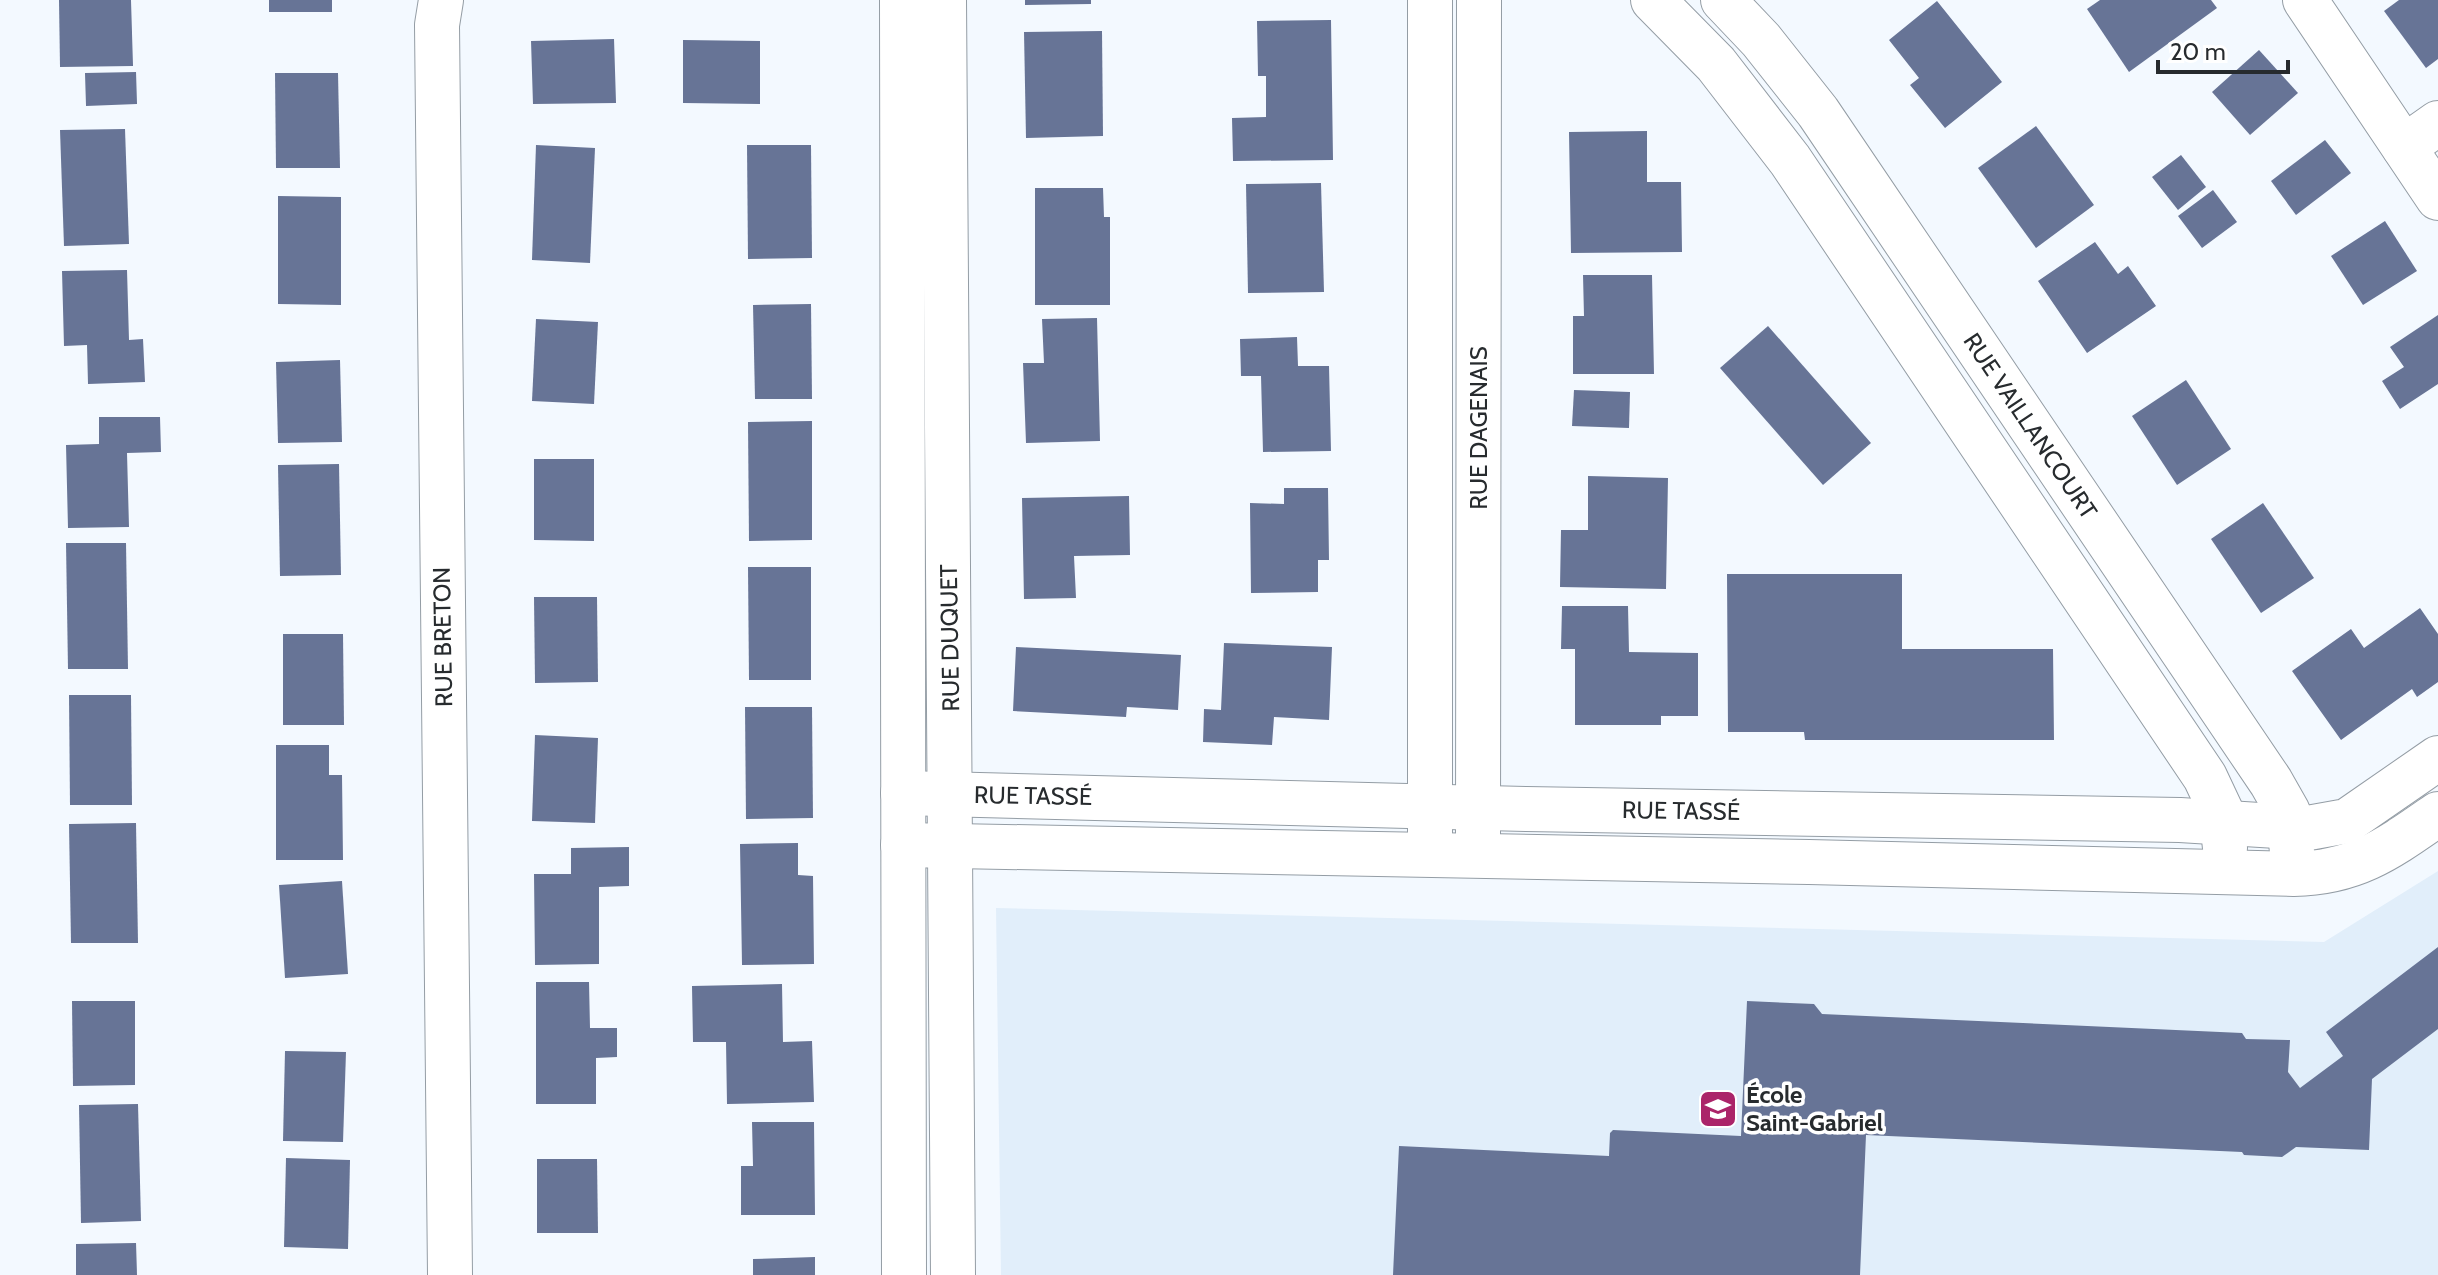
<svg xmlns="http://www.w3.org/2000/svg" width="2438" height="1275" viewBox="0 0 2438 1275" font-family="Cabin,sans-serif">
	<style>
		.built { fill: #e1eefa }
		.building { fill: #677496 }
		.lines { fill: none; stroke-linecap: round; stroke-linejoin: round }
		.minor-casing { stroke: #949da5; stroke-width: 46 }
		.minor { stroke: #fff; stroke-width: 44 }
		.labels { text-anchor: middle; stroke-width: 7; stroke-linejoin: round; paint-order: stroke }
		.street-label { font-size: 24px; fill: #272b2e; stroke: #fff }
		.poi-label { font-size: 24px; font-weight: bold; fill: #272b2e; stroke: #fff; text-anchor: start }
	</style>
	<rect width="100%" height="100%" fill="#f3f9ff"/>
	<polygon class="built" points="2438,871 2438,1275 1001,1275 996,908 2324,942"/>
	<g class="building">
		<polygon points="59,0 131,0 133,66 60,67"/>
		<rect x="269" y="0" width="63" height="12"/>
		<polygon points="1025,0 1091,0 1091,4 1025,5"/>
		<polygon points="2100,0 2211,0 2217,8 2129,72 2087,9"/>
		<polygon points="2399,0 2438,0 2438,59 2426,68 2384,11"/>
		<polygon points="1937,1 2002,82 1945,128 1910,85 1919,78 1889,40"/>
		<polygon points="1331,20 1333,160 1233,161 1232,118 1266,117 1266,76 1258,76 1257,21"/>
		<polygon points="1102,31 1103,136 1026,138 1024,32"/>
		<polygon points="614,39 616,103 533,104 531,41"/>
		<polygon points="683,40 760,41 760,104 683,103"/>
		<polygon points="2259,50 2298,93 2250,135 2212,92"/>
		<polygon points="136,72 137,104 86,106 85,73"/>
		<polygon points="275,73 338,73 340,168 276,168"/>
		<polygon points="2036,126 2094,205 2036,248 1978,168"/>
		<polygon points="125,129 129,244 64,246 60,130"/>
		<polygon points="1647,131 1647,182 1681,182 1682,252 1571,253 1569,132"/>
		<polygon points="2325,140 2351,173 2296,215 2271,181"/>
		<polygon points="536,145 595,148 590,263 532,260"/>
		<polygon points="747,145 811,145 812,258 748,259"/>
		<polygon points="2181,155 2206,187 2178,210 2152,177"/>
		<polygon points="1321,183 1324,292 1248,293 1246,184"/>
		<polygon points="1035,188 1103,188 1104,217 1110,217 1110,305 1035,305"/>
		<polygon points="2213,190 2237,222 2202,248 2178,216"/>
		<polygon points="278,196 341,197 341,305 278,304"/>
		<polygon points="2385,221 2417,271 2363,305 2331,256"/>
		<polygon points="2095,242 2118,274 2128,266 2156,306 2087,353 2038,281"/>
		<polygon points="127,270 129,340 143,339 145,382 88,384 87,345 64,346 62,271"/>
		<polygon points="1583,275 1652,275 1654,374 1573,374 1573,316 1584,316"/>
		<polygon points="811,304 812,399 755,399 753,305"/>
		<polygon points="2438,315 2438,384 2400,409 2382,381 2404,367 2390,347"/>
		<polygon points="1097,318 1100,441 1026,443 1023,363 1044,363 1042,319"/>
		<polygon points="536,319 598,322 594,404 532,401"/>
		<polygon points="1768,326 1871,443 1823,485 1720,368"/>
		<polygon points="1297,337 1298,366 1329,366 1331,451 1263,452 1261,376 1241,376 1240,339"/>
		<polygon points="340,360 342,442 278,443 276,362"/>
		<polygon points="2186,380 2231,449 2177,485 2132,416"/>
		<polygon points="1574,390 1630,392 1629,428 1572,426"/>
		<polygon points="99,417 160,417 161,452 127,453 129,527 68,528 66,445 99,444"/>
		<polygon points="812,421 812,540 749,541 748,422"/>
		<polygon points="534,459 594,459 594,541 534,540"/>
		<polygon points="339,464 341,575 280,576 278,465"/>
		<polygon points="1588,476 1668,478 1666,589 1560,587 1561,530 1588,530"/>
		<polygon points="1284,488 1328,488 1329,560 1318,560 1318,592 1251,593 1250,503 1284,504"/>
		<polygon points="1129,496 1130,555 1074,556 1076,598 1024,599 1022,498"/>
		<polygon points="2263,503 2314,578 2261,613 2211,539"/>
		<polygon points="66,543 126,543 128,669 68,669"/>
		<polygon points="748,567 811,567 811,680 749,680"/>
		<polygon points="1727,574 1902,574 1902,649 2053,649 2054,740 1805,740 1804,732 1728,732"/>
		<polygon points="534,597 597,597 598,682 535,683"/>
		<polygon points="1562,606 1628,606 1629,652 1698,653 1698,716 1661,716 1661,725 1575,725 1575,649 1561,649"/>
		<polygon points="2420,608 2438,634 2438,682 2417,697 2412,689 2341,740 2292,671 2351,629 2364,648"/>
		<polygon points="283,634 343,634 344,725 283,725"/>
		<polygon points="1224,643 1332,647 1329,720 1274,717 1272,745 1203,742 1204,709 1221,710"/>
		<polygon points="1016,647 1181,655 1178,710 1127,707 1126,717 1013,711"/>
		<polygon points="69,695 131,695 132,805 70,805"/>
		<polygon points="745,707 812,707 813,818 746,819"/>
		<polygon points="535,735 598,738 595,823 532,821"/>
		<polygon points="276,745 329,745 329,775 342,775 343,860 276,860"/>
		<polygon points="136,823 138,943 71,943 69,824"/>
		<polygon points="798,843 798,875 813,876 814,964 742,965 740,844"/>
		<polygon points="629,847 629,886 599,887 599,964 535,965 534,874 571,874 571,848"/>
		<polygon points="342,881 348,974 285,978 279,885"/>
		<polygon points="2438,947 2438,1029 2372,1079 2369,1150 2296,1147 2282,1157 2244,1155 2242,1152 1866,1135 1860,1275 1393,1275 1399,1146 1609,1156 1610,1133 1613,1130 1741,1136 1747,1001 1814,1004 1822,1014 2242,1033 2246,1039 2290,1040 2288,1072 2300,1088 2343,1056 2326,1032"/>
		<polygon points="536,982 589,982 590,1028 617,1028 617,1057 596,1058 596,1104 536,1104"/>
		<polygon points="782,984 783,1042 812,1041 814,1102 727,1104 726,1042 693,1042 692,986"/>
		<polygon points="72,1001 135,1001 135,1085 73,1086"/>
		<polygon points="285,1051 346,1052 343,1142 283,1141"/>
		<polygon points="138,1104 141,1221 81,1223 79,1105"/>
		<polygon points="752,1122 814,1122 815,1215 741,1215 741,1166 753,1166"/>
		<polygon points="286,1158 350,1160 348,1249 284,1247"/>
		<polygon points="537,1159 597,1159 598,1233 537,1233"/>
		<polygon points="136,1243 137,1275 76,1275 76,1244"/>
		<polygon points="815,1257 815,1275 753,1275 753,1259"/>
	</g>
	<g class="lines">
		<defs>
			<g id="minor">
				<polyline points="441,0 437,25 450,1275"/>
				<polyline points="902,0 904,1275"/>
				<polyline points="944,0 953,1275"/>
				<polyline points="1430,0 1430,834"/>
				<polyline points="1653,0 1716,64 1790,160 2205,777 2221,811 2225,848"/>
				<polyline points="1723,0 1761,40 1818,112 2271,782 2288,812 2292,852"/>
				<polyline points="2305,0 2438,198"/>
				<polyline points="2404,147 2438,123"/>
				<polyline points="903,793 1526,809 2180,820 2308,828 2347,821 2438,758"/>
				<polyline points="1478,837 1479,0"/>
				<path d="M903,845L1809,862L2294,874C2356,873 2389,848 2438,814"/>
			</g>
		</defs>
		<use href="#minor" class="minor-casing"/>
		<use href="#minor" class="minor"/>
	</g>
	<defs>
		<symbol id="school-square" viewBox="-11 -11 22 22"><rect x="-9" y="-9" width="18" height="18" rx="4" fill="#ab2469" stroke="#fff"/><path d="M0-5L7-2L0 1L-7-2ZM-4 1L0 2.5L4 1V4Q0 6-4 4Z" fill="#fff"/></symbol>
	</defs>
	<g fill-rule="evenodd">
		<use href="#school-square" x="1696" y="1087" width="44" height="44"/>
	</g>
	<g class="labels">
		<g class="street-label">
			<text transform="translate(2030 426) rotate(56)" y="8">RUE VAILLANCOURT</text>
			<text transform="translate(1479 428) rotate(-90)" y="8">RUE DAGENAIS</text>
			<text transform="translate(443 637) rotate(-91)" y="8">RUE BRETON</text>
			<text transform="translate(950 638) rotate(-91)" y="8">RUE DUQUET</text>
			<text transform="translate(1033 796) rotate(1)" y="8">RUE TASSÉ</text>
			<text transform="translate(1681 811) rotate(1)" y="8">RUE TASSÉ</text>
		</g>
		<g class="poi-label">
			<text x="1746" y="1103">École<tspan x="1746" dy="28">Saint-Gabriel</tspan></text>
		</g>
	</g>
	<path d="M2158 60v12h130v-12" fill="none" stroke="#272b2e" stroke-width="4"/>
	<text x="2170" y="60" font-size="24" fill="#272b2e" stroke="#ffffff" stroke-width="6" paint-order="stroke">20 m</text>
</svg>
